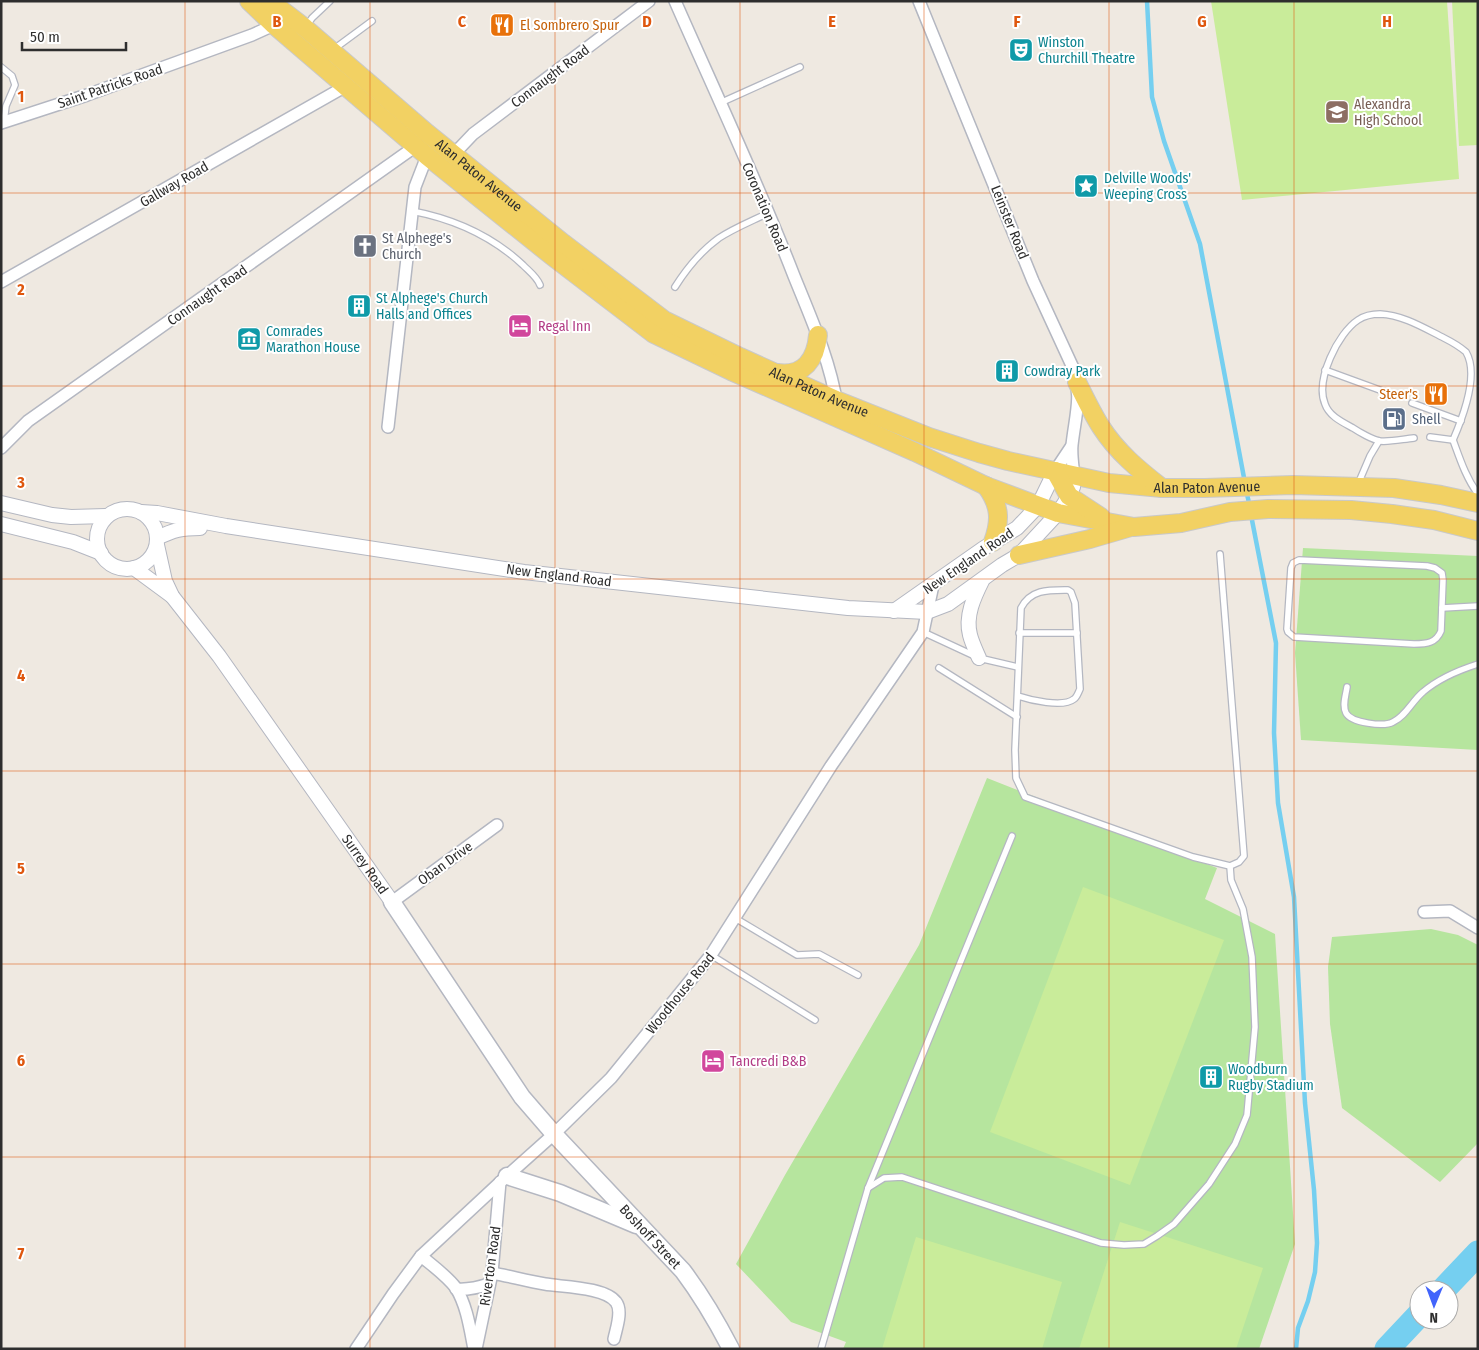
<svg xmlns="http://www.w3.org/2000/svg" width="1479" height="1350" viewBox="0 0 1479 1350" font-family="'Fira Sans Condensed',sans-serif">
	<style>
		.green { fill: #b6e59e }
		.pitch { fill: #c9ec9a }
		.lines { fill: none; stroke-linecap: round; stroke-linejoin: round }
		.stream { stroke: #75cff0; stroke-width: 4.5 }
		.river { stroke: #75cff0; stroke-width: 25 }
		.service-casing { stroke: #b4b7c1; stroke-width: 8 }
		.minor-casing { stroke: #b4b7c1; stroke-width: 14 }
		.tertiary-casing { stroke: #b4b7c1; stroke-width: 16 }
		.secondary-casing { stroke: #b4b7c1; stroke-width: 19 }
		.primary-casing { stroke: #c9c9c9; stroke-width: 20 }
		.service { stroke: #fff; stroke-width: 5.5 }
		.minor { stroke: #fff; stroke-width: 11 }
		.tertiary { stroke: #fff; stroke-width: 14 }
		.secondary { stroke: #fff; stroke-width: 16 }
		.primary { stroke: #f2d163; stroke-width: 18 }
		.grid { fill: none; stroke: #df570e; stroke-width: 1; stroke-opacity: 0.55 }
		.labels { text-anchor: middle; stroke-width: 4; stroke-linejoin: round; paint-order: stroke }
		.food-label { font-size: 14px; fill: #c56008; stroke: #fff; text-anchor: start }
		.culture-label { font-size: 14px; fill: #0d838f; stroke: #fff; text-anchor: start }
		.street-label { font-size: 14px; fill: #2e2e2e; stroke: #fff }
		.education-label { font-size: 14px; fill: #785e54; stroke: #fff; text-anchor: start }
		.worship-label { font-size: 14px; fill: #5b616d; stroke: #fff; text-anchor: start }
		.hotel-label { font-size: 14px; fill: #b23c85; stroke: #fff; text-anchor: start }
		.service-label { font-size: 14px; fill: #4e5e75; stroke: #fff; text-anchor: start }
		.grid-label { font-size: 16px; text-anchor: middle; font-weight: bold; fill: #df570e; stroke: #fff; stroke-width: 4; stroke-linejoin: round; paint-order: stroke }
	</style>
	<rect width="100%" height="100%" fill="#efe9e1"/>
	<g class="green">
		<polygon points="1303,548 1478,556 1478,750 1301,740 1295,653"/>
		<polygon points="987,778 1217,868 1205,899 1275,934 1295,1244 1259,1349 843,1349 846,1342 791,1322 736,1264 785,1175 919,945"/>
		<polygon points="1431,929 1458,935 1478,945 1478,1143 1440,1182 1342,1108 1330,1024 1328,967 1332,937"/>
	</g>
	<g class="pitch">
		<polygon points="1211,1 1447,1 1459,179 1242,200"/>
		<polygon points="1452,1 1478,1 1478,145 1459,146"/>
		<polygon points="1083,887 1224,940 1130,1185 990,1132"/>
		<polygon points="1120,1222 1263,1268 1236,1349 1079,1349"/>
		<polygon points="916,1237 1062,1282 1042,1349 882,1349"/>
	</g>
	<g class="lines">
		<g class="stream">
			<polyline points="1147,1 1152,97 1164,141 1200,244 1245,483"/>
			<polyline points="1246,490 1250,507"/>
			<polyline points="1251,515 1276,643 1274,733 1278,803 1294,897 1305,1103 1314,1190 1317,1243 1315,1272 1308,1301 1298,1328 1296,1349"/>
		</g>
		<g class="river">
			<polyline points="1443,1290 1478,1253"/>
			<polyline points="1387,1349 1419,1315"/>
		</g>
		<defs>
			<g id="service">
				<polyline points="306,27 312,18 330,1"/>
				<polyline points="334,49 372,21"/>
				<polyline points="1,67 12,76 15,85 6,106 4,122"/>
				<polyline points="720,103 800,67"/>
				<path d="M412,211C454,219 492,236 523,265C530,272 537,277 540,285"/>
				<path d="M675,287C687,268 701,251 719,238C734,228 752,221 768,213"/>
				<polyline points="1325,370 1388,393"/>
				<polyline points="1412,403 1461,421"/>
				<polyline points="1430,437 1453,440"/>
				<path d="M1414,438C1403,439 1391,442 1380,441C1373,440 1359,432 1353,428C1342,422 1329,416 1325,404C1315,380 1338,333 1358,320C1364,316 1373,314 1380,314C1403,315 1424,328 1444,338C1452,342 1459,346 1466,352C1479,374 1463,417 1453,440C1460,459 1466,478 1478,494"/>
				<polyline points="1358,484 1370,456 1379,441"/>
				<path d="M1299,560L1427,566L1435,568L1442,573L1443,580L1441,631C1436,643 1427,644 1414,644L1294,637L1288,632L1287,629L1291,568L1293,563Z"/>
				<polyline points="1442,608 1478,606"/>
				<polyline points="923,632 979,658 1018,667"/>
				<polyline points="1019,633 1077,633"/>
				<polyline points="939,668 1017,717"/>
				<path d="M1347,687C1346,695 1342,705 1346,713C1351,723 1384,727 1393,722C1406,716 1412,701 1423,692C1438,679 1459,670 1478,664"/>
				<path d="M1018,696C1030,700 1063,708 1074,699C1077,697 1078,693 1080,689L1075,603L1071,592L1068,590C1049,590 1031,589 1021,608L1015,750L1016,778L1025,797L1193,857L1230,866L1239,862L1244,856L1220,554"/>
				<polyline points="735,918 797,955 819,954 858,975"/>
				<polyline points="711,955 815,1020"/>
				<polyline points="868,1188 884,1178 902,1177 1101,1243 1124,1245 1144,1244 1157,1236 1174,1224 1209,1184 1235,1144 1247,1115 1255,1027 1252,957 1243,909 1231,880 1230,866"/>
				<polyline points="821,1349 868,1188 1012,836"/>
			</g>
			<g id="minor">
				<path d="M675,1C715,92 758,183 794,276C811,318 830,360 837,405"/>
				<path d="M919,1L1033,281L1074,370C1082,398 1075,417 1072,445C1071,455 1073,466 1074,476"/>
				<polyline points="1,123 87,95 252,35 274,25"/>
				<polyline points="454,154 473,134 649,1"/>
				<polyline points="1,282 346,86"/>
				<polyline points="388,427 415,187 427,156"/>
				<polyline points="1,448 28,421 416,146"/>
				<polyline points="1055,471 1071,447"/>
				<polyline points="392,902 497,825"/>
				<polyline points="1424,912 1450,911 1478,928"/>
				<path d="M421,1256C433,1266 447,1276 456,1288C467,1306 470,1329 474,1349"/>
				<path d="M492,1273C509,1276 527,1281 545,1284C562,1287 605,1287 616,1302C623,1311 616,1329 614,1339"/>
				<path d="M456,1289C468,1290 477,1288 489,1284"/>
				<polyline points="356,1349 393,1294 421,1256 507,1176 554,1134 611,1078 711,955 831,766 923,632 933,585"/>
				<polyline points="476,1349 492,1273 500,1182"/>
			</g>
			<g id="tertiary">
				<polyline points="1,503 52,515 71,517 106,516"/>
				<circle cx="127" cy="539" r="30"/>
				<polyline points="141,512 157,513 226,526 524,572 848,608 927,612 948,604 1002,565 1019,555 1058,513 1069,496 1073,487"/>
				<polyline points="1,524 73,542 101,553"/>
				<path d="M157,538C174,530 181,528 200,528"/>
				<path id="s1" d="M157,545L165,581L172,596L219,656L392,902"/>
				<polyline points="134,568 172,596"/>
				<polyline points="894,611 984,548 1017,528 1038,506 1055,471"/>
				<path d="M979,658C976,651 972,643 970,635C965,616 974,597 982,581"/>
			</g>
			<g id="secondary">
				<path id="s2" d="M392,902L522,1097L554,1134L683,1271C701,1295 717,1322 731,1349"/>
				<polyline points="507,1176 560,1193 636,1225"/>
			</g>
			<g id="primary">
				<polyline points="249,1 274,25 427,156 552,256 654,334 731,371 915,452 986,486 1058,513 1134,527 1181,523 1230,512 1268,509 1351,510 1392,514 1434,520 1478,531"/>
				<path id="s3" d="M270,1L305,28L427,133L563,243L664,320L740,357L836,400L929,437L979,453L1008,461L1109,483L1162,488H1205L1293,485L1394,488L1441,495L1478,503"/>
				<path d="M777,373C804,377 816,359 818,335"/>
				<path d="M1077,382C1085,398 1092,413 1101,427C1117,452 1139,470 1162,488"/>
				<polyline points="1055,471 1069,496 1101,517"/>
				<path d="M986,486C1000,505 1001,520 993,542"/>
				<polyline points="1019,555 1090,539 1131,527"/>
			</g>
		</defs>
		<use href="#service" class="service-casing"/>
		<use href="#minor" class="minor-casing"/>
		<use href="#tertiary" class="tertiary-casing"/>
		<use href="#secondary" class="secondary-casing"/>
		<use href="#primary" class="primary-casing"/>
		<use href="#service" class="service"/>
		<use href="#minor" class="minor"/>
		<use href="#tertiary" class="tertiary"/>
		<use href="#secondary" class="secondary"/>
		<use href="#primary" class="primary"/>
	</g>
	<path class="grid" d="M185,1V1349M370,1V1349M555,1V1349M740,1V1349M924,1V1349M1109,1V1349M1294,1V1349M1,193H1478M1,386H1478M1,579H1478M1,771H1478M1,964H1478M1,1157H1478"/>
	<defs>
		<symbol id="restaurant-square" viewBox="-11 -11 22 22"><rect x="-9" y="-9" width="18" height="18" rx="4" fill="#e8710a" stroke="#fff"/><path d="M-5-6h1v4h1v-4h1v4h1v-4h1v5L-1.5 .5V6h-2V.5L-5-1ZM5-6V6H3V1.5H1.5Q1.5-4 5-6Z" fill="#fff"/></symbol>
		<symbol id="theatre-square" viewBox="-11 -11 22 22"><rect x="-9" y="-9" width="18" height="18" rx="4" fill="#0f9aa8" stroke="#fff"/><path d="M-5-5.5Q0-4 5-5.5V0Q5 5 0 6Q-5 5-5 0ZM-3.3-2.5H-1v1.5H-3.3ZM1-2.5H3.3v1.5H1ZM-2.8 1Q0 5.5 2.8 1Z" fill="#fff"/></symbol>
		<symbol id="school-square" viewBox="-11 -11 22 22"><rect x="-9" y="-9" width="18" height="18" rx="4" fill="#8d6e63" stroke="#fff"/><path d="M0-5L7-2L0 1L-7-2ZM-4 1L0 2.5L4 1V4Q0 6-4 4Z" fill="#fff"/></symbol>
		<symbol id="sight-square" viewBox="-11 -11 22 22"><rect x="-9" y="-9" width="18" height="18" rx="4" fill="#0f9aa8" stroke="#fff"/><path d="M0-6L1.8-2.2L6-1.7L2.9 1.2L3.7 5.4L0 3.3L-3.7 5.4L-2.9 1.2L-6-1.7L-1.8-2.2Z" fill="#fff"/></symbol>
		<symbol id="church-square" viewBox="-11 -11 22 22"><rect x="-9" y="-9" width="18" height="18" rx="4" fill="#6b7280" stroke="#fff"/><path d="M-1.2-6h2.4v3.5h3.3v2.4h-3.3V6h-2.4V-.1h-3.3v-2.4h3.3Z" fill="#fff"/></symbol>
		<symbol id="building-square" viewBox="-11 -11 22 22"><rect x="-9" y="-9" width="18" height="18" rx="4" fill="#0f9aa8" stroke="#fff"/><path d="M-4-6H4V6H1V3H-1V6H-4ZM-2.5-4.3h1.7v1.8h-1.7ZM.8-4.3h1.7v1.8H.8ZM-2.5-1h1.7V.8h-1.7ZM.8-1h1.7V.8H.8Z" fill="#fff"/></symbol>
		<symbol id="hotel-square" viewBox="-11 -11 22 22"><rect x="-9" y="-9" width="18" height="18" rx="4" fill="#d1479c" stroke="#fff"/><path d="M-6-4.5h1.5V1H6V5H4.5V3h-9V5H-6ZM-4 0a1.8 1.8 0 1 1 3.6 0ZM.5 0V-2.5h3Q6-2.5 6 0Z" fill="#fff"/></symbol>
		<symbol id="museum-square" viewBox="-11 -11 22 22"><rect x="-9" y="-9" width="18" height="18" rx="4" fill="#0f9aa8" stroke="#fff"/><path d="M0-6L6-3V-2H-6V-3ZM-5-1h2V3h-2ZM-1-1h2V3h-2ZM3-1h2V3H3ZM-6 4H6V6H-6Z" fill="#fff"/></symbol>
		<symbol id="fuel-square" viewBox="-11 -11 22 22"><rect x="-9" y="-9" width="18" height="18" rx="4" fill="#5c6f8a" stroke="#fff"/><path d="M-5.5-6h7V0h2V4h1.3V-2.5L3-4.5l.8-.8L6-3V5H2.5V1h-1V6h-7ZM-4.2-4.7v3.2H.2V-4.7Z" fill="#fff"/></symbol>
	</defs>
	<g fill-rule="evenodd">
		<use href="#restaurant-square" x="488" y="11" width="28" height="28"/>
		<use href="#theatre-square" x="1007" y="36" width="28" height="28"/>
		<use href="#school-square" x="1323" y="98" width="28" height="28"/>
		<use href="#sight-square" x="1072" y="172" width="28" height="28"/>
		<use href="#church-square" x="351" y="232" width="28" height="28"/>
		<use href="#building-square" x="345" y="292" width="28" height="28"/>
		<use href="#hotel-square" x="506" y="312" width="28" height="28"/>
		<use href="#museum-square" x="235" y="325" width="28" height="28"/>
		<use href="#building-square" x="993" y="357" width="28" height="28"/>
		<use href="#restaurant-square" x="1422" y="380" width="28" height="28"/>
		<use href="#fuel-square" x="1380" y="405" width="28" height="28"/>
		<use href="#hotel-square" x="699" y="1047" width="28" height="28"/>
		<use href="#building-square" x="1197" y="1063" width="28" height="28"/>
	</g>
	<g class="labels">
		<g class="food-label">
			<text x="520" y="30">El Sombrero Spur</text>
			<text x="1418" y="399" text-anchor="end">Steer's</text>
		</g>
		<g class="culture-label">
			<text x="1038" y="47">Winston<tspan x="1038" dy="16">Churchill Theatre</tspan></text>
			<text x="1104" y="183">Delville Woods'<tspan x="1104" dy="16">Weeping Cross</tspan></text>
			<text x="376" y="303">St Alphege's Church<tspan x="376" dy="16">Halls and Offices</tspan></text>
			<text x="266" y="336">Comrades<tspan x="266" dy="16">Marathon House</tspan></text>
			<text x="1024" y="376">Cowdray Park</text>
			<text x="1228" y="1074">Woodburn<tspan x="1228" dy="16">Rugby Stadium</tspan></text>
		</g>
		<g class="street-label">
			<text transform="translate(550 76) rotate(-37)" y="5">Connaught Road</text>
			<text transform="translate(110 86) rotate(-19)" y="5">Saint Patricks Road</text>
			<text dy="5" stroke="none"><textPath href="#s3" startOffset="272">Alan Paton Avenue</textPath></text>
			<text transform="translate(174 184) rotate(-30)" y="5">Gallway Road</text>
			<text transform="translate(765 207) rotate(67)" y="5">Coronation Road</text>
			<text transform="translate(1010 222) rotate(68)" y="5">Leinster Road</text>
			<text transform="translate(207 295) rotate(-35)" y="5">Connaught Road</text>
			<text dy="5" stroke="none"><textPath href="#s3" startOffset="678">Alan Paton Avenue</textPath></text>
			<text dy="5" stroke="none"><textPath href="#s3" startOffset="1081">Alan Paton Avenue</textPath></text>
			<text transform="translate(968 561) rotate(-34)" y="5">New England Road</text>
			<text transform="translate(559 575) rotate(7)" y="5">New England Road</text>
			<text transform="translate(445 863) rotate(-36)" y="5">Oban Drive</text>
			<text dy="5" stroke="none"><textPath href="#s1" startOffset="384">Surrey Road</textPath></text>
			<text transform="translate(680 993) rotate(-51)" y="5">Woodhouse Road</text>
			<text dy="5" stroke="none"><textPath href="#s2" startOffset="424">Boshoff Street</textPath></text>
			<text transform="translate(490 1266) rotate(-82)" y="5">Riverton Road</text>
		</g>
		<g class="education-label">
			<text x="1354" y="109">Alexandra<tspan x="1354" dy="16">High School</tspan></text>
		</g>
		<g class="worship-label">
			<text x="382" y="243">St Alphege's<tspan x="382" dy="16">Church</tspan></text>
		</g>
		<g class="hotel-label">
			<text x="538" y="331">Regal Inn</text>
			<text x="730" y="1066">Tancredi B&amp;B</text>
		</g>
		<g class="service-label">
			<text x="1412" y="424">Shell</text>
		</g>
	</g>
	<g class="grid-label">
		<text x="277" y="27">B</text>
		<text x="462" y="27">C</text>
		<text x="647" y="27">D</text>
		<text x="832" y="27">E</text>
		<text x="1017" y="27">F</text>
		<text x="1202" y="27">G</text>
		<text x="1387" y="27">H</text>
		<text x="21" y="102">1</text>
		<text x="21" y="295">2</text>
		<text x="21" y="488">3</text>
		<text x="21" y="681">4</text>
		<text x="21" y="874">5</text>
		<text x="21" y="1066">6</text>
		<text x="21" y="1259">7</text>
	</g>
	<rect width="1479" height="1350" fill="none" stroke="#2e2e2e" stroke-width="5"/>
	<g transform="translate(1434 1305) rotate(181)"><circle r="24" fill="#ffffff" stroke="#ababab"/>
	<path d="M0-4L9 19L0 12L-9 19Z" fill="#4264fb"/>
	<text y="-8" font-size="14" font-weight="bold" text-anchor="middle" fill="#2e2e2e">N</text>
	</g>
	<path d="M22 42v8h104v-8" fill="none" stroke="#2e2e2e" stroke-width="2.5"/>
	<text x="30" y="42" font-size="15" fill="#2e2e2e" stroke="#ffffff" stroke-width="4" paint-order="stroke">50 m</text>
</svg>
